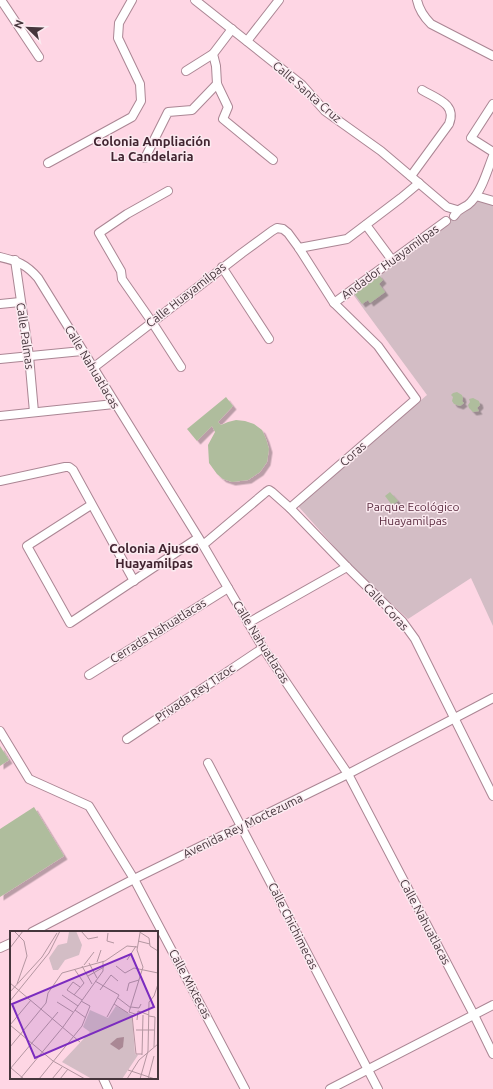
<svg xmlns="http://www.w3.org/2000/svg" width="493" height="1089" viewBox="0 0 493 1089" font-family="Ubuntu,sans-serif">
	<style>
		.green { fill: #d3bdc5 }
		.building { fill: #afbd9d; filter: url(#shadow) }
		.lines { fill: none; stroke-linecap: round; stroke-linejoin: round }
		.minor-casing { stroke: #ab8694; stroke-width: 10 }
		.minor { stroke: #fff; stroke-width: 8 }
		.labels { text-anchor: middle; stroke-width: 3; stroke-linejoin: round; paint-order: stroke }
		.street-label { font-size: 12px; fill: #45363c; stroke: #fbeaf0 }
		.park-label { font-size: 12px; fill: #5a2b3f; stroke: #fbeaf0 }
		.neighbourhood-label { font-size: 13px; font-weight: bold; fill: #412430; stroke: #fbeaf0 }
		.inset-road { fill: none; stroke: #b496a1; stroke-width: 1 }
		.view { fill: #7b2cbf; fill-opacity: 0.15; stroke: #7b2cbf; stroke-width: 2 }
		.inset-edge { fill: none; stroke: #45363c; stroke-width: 2 }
	</style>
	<defs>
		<filter id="shadow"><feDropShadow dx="3.5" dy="3.5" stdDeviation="0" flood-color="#0004"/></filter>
	</defs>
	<rect width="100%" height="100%" fill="#fed6e4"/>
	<polygon class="green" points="475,200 493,205 493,626 471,578 408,619 354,569 298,506 427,395 352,293"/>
	<g class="building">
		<polygon points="378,274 383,280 379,284 385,292 370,303 368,300 362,304 354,293"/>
		<polygon points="457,392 462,395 463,399 462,401 464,403 460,406 454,404 452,401 453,397 451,395 453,393"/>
		<polygon points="226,397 233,406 218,422 221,425 228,422 236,420 245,421 254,424 262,430 266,439 269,449 267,462 260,472 248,480 232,482 223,479 217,474 209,463 208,445 215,432 212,426 197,441 187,429"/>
		<polygon points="473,398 479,401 480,405 477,408 479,411 473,412 469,408 468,405 470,402 469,399"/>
		<polygon points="390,492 398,501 392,505 385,496"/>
		<polygon points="0,746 9,760 0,766"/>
		<polygon points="34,807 64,856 0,897 0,829"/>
	</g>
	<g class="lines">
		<defs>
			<g id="minor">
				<polyline points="1,0 39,57"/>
				<polyline points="195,0 302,85 325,111 381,151 447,207 457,210"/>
				<path d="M417,0C419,10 424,17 431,24L493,56"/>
				<polyline points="232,29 213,54 216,66 217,84 228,107 223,119 273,160"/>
				<polyline points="247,41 279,0"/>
				<polyline points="186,71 213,54"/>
				<polyline points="493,104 471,138 493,152"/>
				<polyline points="145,158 168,112 192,110 217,84"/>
				<polyline points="48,163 132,117 141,101 140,84 118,38 119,23 132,0"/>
				<path d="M411,176L449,124C457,104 437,99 422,90"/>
				<polyline points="168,191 127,214 99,233 121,271 122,279 152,322 181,367"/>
				<polyline points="476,196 493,201"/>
				<path d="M454,216C460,206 465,209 471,202C482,190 487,171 493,156"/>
				<polyline points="366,225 392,260"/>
				<polyline points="299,248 347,239 401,198 419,183"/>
				<path d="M0,257C17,261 26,264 38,278L203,545L263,648L348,774L474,1015L493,1054"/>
				<polyline points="15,260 29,356 34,412"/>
				<polyline points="222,267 269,339"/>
				<polyline points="334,303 446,221"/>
				<polyline points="0,304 20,302"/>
				<polyline points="0,359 82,351"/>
				<polyline points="93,368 242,253 272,231 277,228 283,229 288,233 299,248 334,303 378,346 416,399 290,508"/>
				<polyline points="0,416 114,404"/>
				<polyline points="0,481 65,467 69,467 73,470 134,581"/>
				<polyline points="91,505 27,546 70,623 198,538"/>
				<polyline points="203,545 266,492 269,490 272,492 290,508 347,567 402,621 415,639 493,796"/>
				<polyline points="248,623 347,567"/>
				<polyline points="89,675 228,588"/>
				<polyline points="0,731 29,779 89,806 134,879 245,1089"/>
				<polyline points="127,739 263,648"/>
				<polyline points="208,763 378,1089"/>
				<polyline points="32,932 134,879 348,774 493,698"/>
				<polyline points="0,948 11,943"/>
				<polyline points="103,1078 108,1089"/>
				<polyline points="330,1089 493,1005"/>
			</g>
		</defs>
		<use href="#minor" class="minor-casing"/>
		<use href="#minor" class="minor"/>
	</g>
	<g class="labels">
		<g class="street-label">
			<text transform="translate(307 92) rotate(41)" y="4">Calle Santa Cruz</text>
			<text transform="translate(390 262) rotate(-36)" y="4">Andador Huayamilpas</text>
			<text transform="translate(186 295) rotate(-38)" y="4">Calle Huayamilpas</text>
			<text transform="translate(25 336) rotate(82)" y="4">Calle Palmas</text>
			<text transform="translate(92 367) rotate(59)" y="4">Calle Nahuatlacas</text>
			<text transform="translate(353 454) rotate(-41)" y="4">Coras</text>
			<text transform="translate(386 607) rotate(47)" y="4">Calle Coras</text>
			<text transform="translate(158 631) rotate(-32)" y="4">Cerrada Nahuatlacas</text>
			<text transform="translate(261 642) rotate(58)" y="4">Calle Nahuatlacas</text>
			<text transform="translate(195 693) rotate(-34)" y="4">Privada Rey Tizoc</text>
			<text transform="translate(243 826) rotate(-26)" y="4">Avenida Rey Moctezuma</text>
			<text transform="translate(425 922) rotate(62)" y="4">Calle Nahuatlacas</text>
			<text transform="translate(293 926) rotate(63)" y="4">Calle Chichimecas</text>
			<text transform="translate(190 984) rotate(62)" y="4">Calle Mixtecas</text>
		</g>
		<g class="park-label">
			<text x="413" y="511">Parque Ecológico<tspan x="413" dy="14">Huayamilpas</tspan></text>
		</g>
		<g class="neighbourhood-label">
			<text x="152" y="146">Colonia Ampliación<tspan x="152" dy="15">La Candelaria</tspan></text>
			<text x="154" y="553">Colonia Ajusco<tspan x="154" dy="15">Huayamilpas</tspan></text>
		</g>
	</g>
	<g transform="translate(10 931)">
		<rect width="148" height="148" fill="#fed6e4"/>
		<path d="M66,0L72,14L69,24L55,29L48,39H43L39,27L48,14L57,12L59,1ZM106,75L122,84L125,123L128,124L112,148H82L52,131L80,101L73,96L80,79L98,87Z" fill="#d3bdc5"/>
		<path d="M114,106L113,116L109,119L100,113L107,107Z" fill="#aa8895"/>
		<path class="inset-road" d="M4,0L14,10L17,25L7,53M71,0L78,8L88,6M128,0L139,7L140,15L148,20M98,2L97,10L104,12M128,10L140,13M0,17L13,0M117,29L126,15M87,31L91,19M79,32L87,47M74,34L84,21M72,35L82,53M106,35L115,42L124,37L148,42M78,45L94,36M85,50L109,64L97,86M0,52L70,111M70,56L63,51L57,59L72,69M90,59L101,44L108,50M117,60L119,52L129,49M0,61L32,26L47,2M52,64L68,75M64,64L74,52L65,39M108,67L121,77M0,70L39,22L50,0M47,71L63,81M104,73L118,82M121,76L129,77L131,73M65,79L76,87M122,84L126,123H132M128,84L119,81L133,36L127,19L130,2M139,85L145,86L144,116M127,89L128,80L139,84M0,94L43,130L75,148M0,94L21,69M126,99H144M0,116L36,72L38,62L52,42L95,30L117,15L127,16M132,124L133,84M1,137L14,148M0,138L48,81M118,139L145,148M10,148L53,96L93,40V30M29,148L72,95L80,75L71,70M42,148L52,136M50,148L58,138M117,148L129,129L148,113M130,148L138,120L139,71L144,65L148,53M138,148L144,125"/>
		<path class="view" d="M121,23L144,76L25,127L2,73Z"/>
		<rect width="148" height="148" class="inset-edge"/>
	</g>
	<g transform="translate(28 28) rotate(293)" stroke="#fbeaf0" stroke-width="3" paint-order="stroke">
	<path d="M0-3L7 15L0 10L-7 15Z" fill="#45363c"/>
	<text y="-6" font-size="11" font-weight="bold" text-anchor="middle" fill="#45363c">N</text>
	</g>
</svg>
